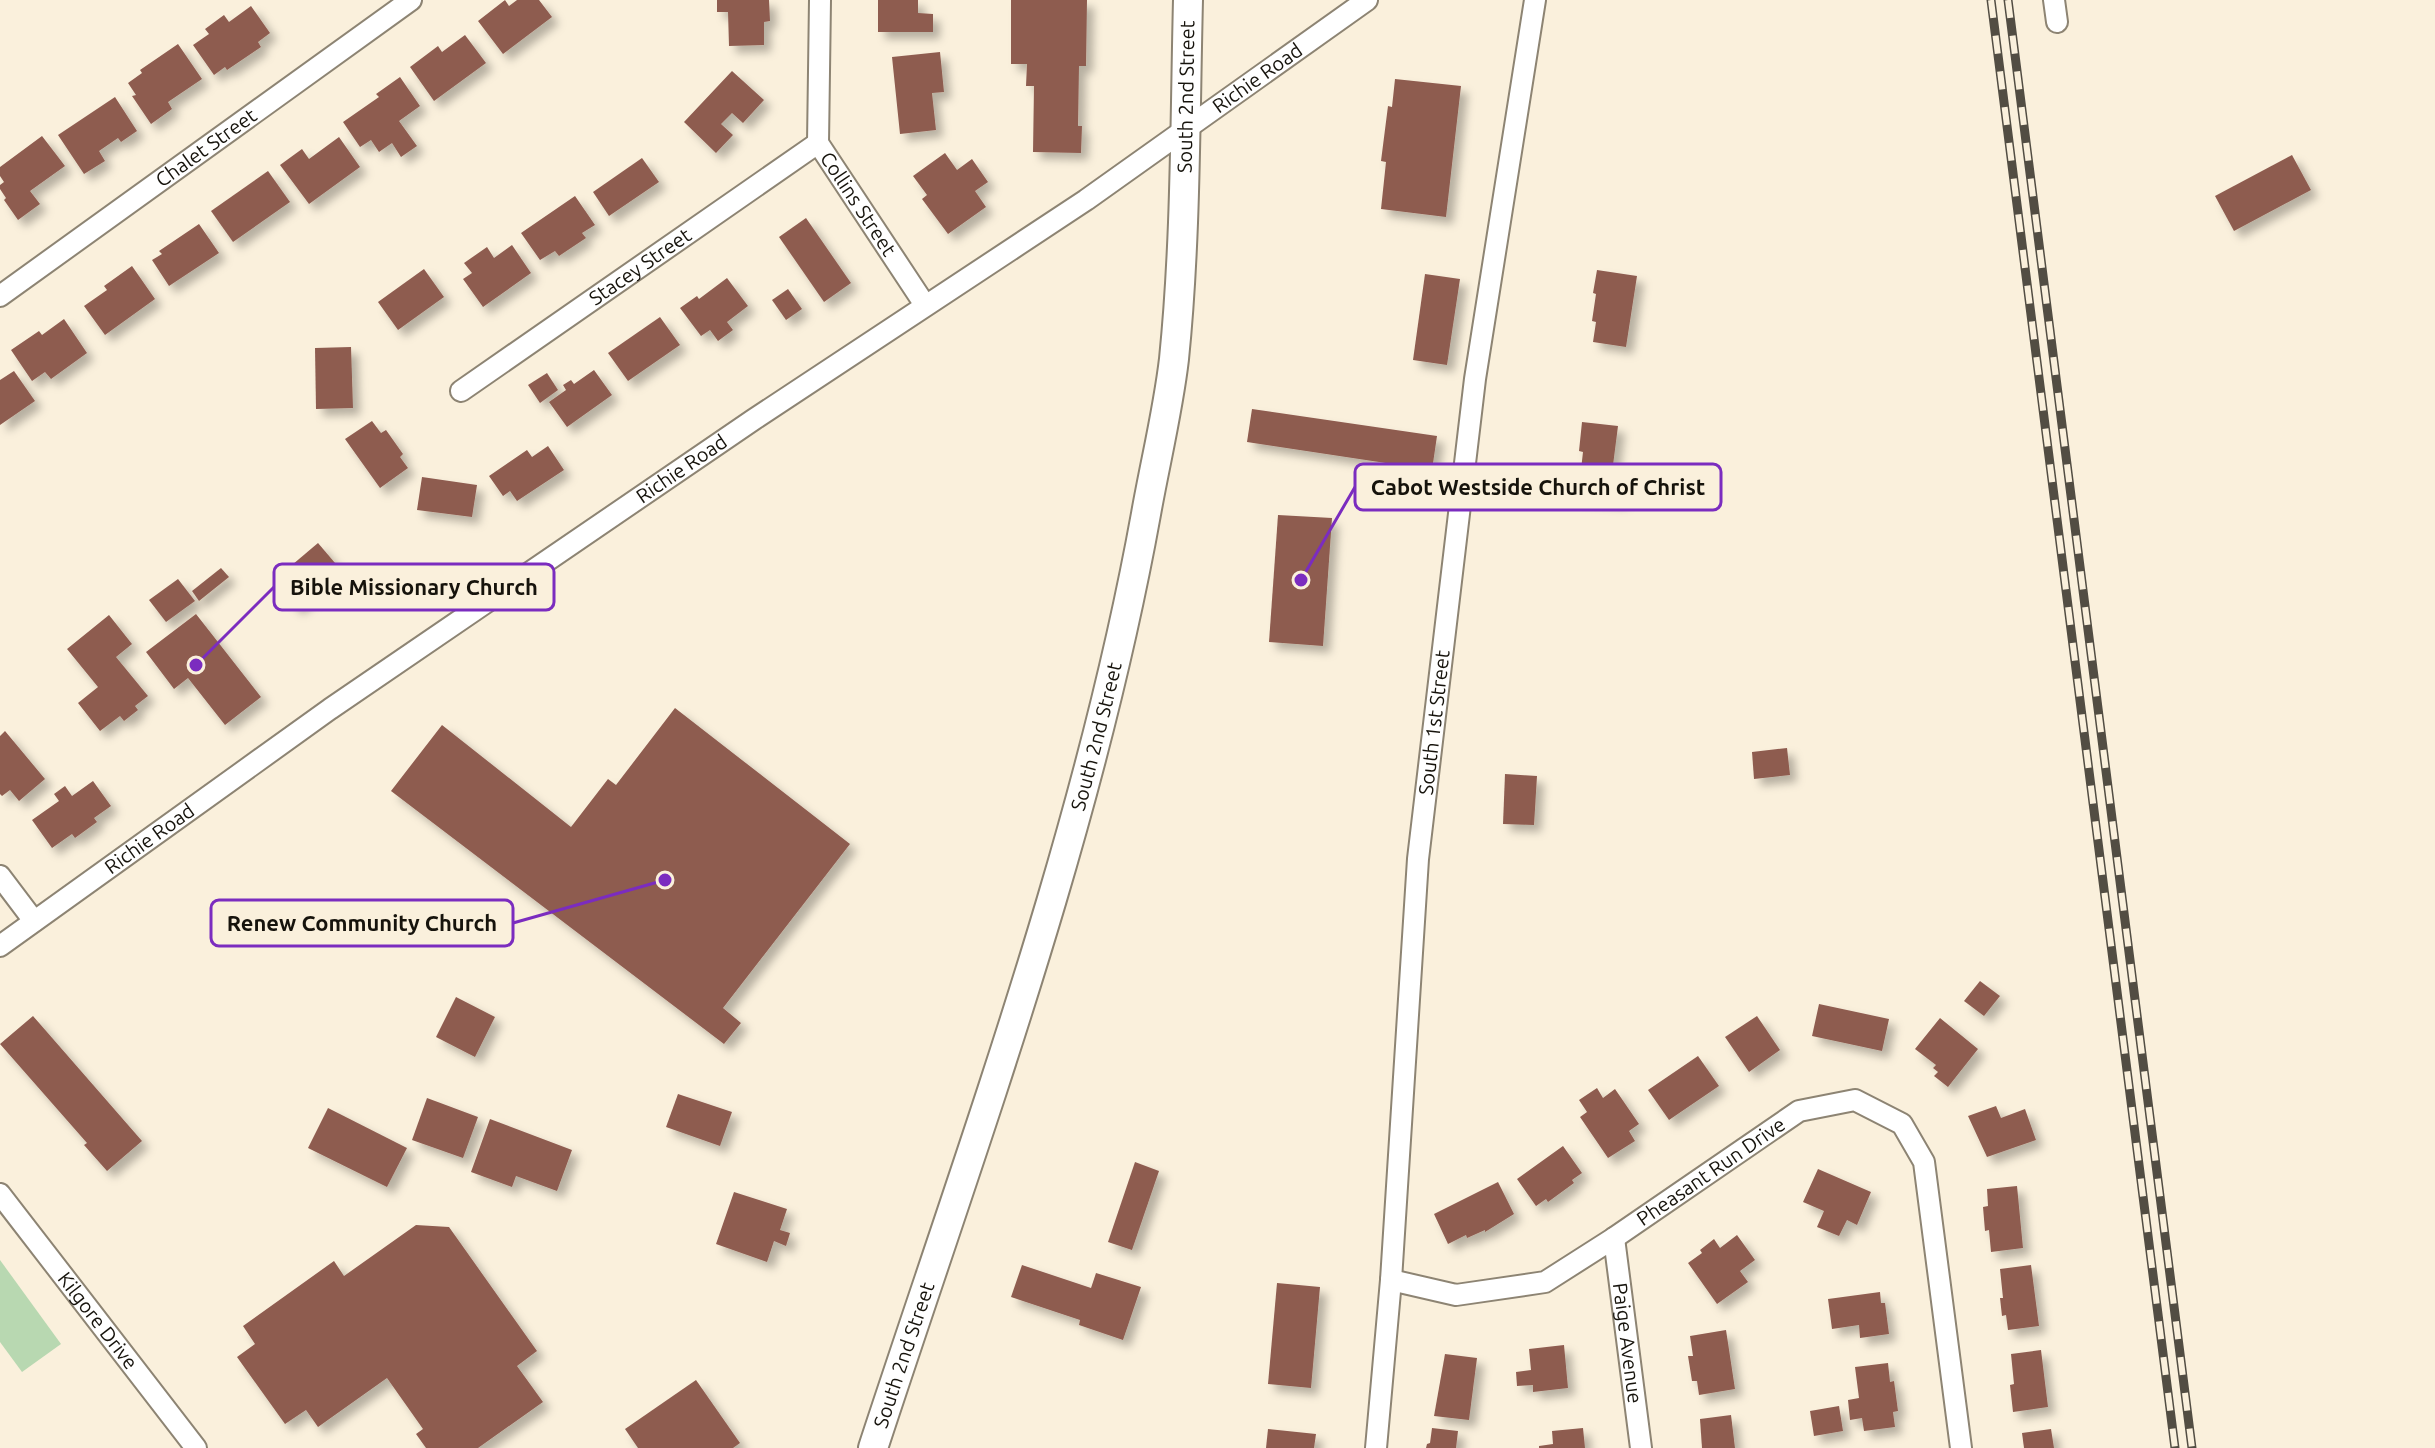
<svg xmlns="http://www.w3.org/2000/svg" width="2435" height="1448" viewBox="0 0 2435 1448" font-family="Ubuntu,sans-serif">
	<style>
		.green { fill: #b8d8b1 }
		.building { fill: #8e5c50; filter: url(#shadow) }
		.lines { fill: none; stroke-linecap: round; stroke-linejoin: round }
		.street-casing { stroke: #8d8473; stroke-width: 24 }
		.secondary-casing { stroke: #8d8473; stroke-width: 32 }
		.street { stroke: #fff; stroke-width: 20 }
		.secondary { stroke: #fff; stroke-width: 28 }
		.rail-casing { stroke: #524d43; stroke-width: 9 }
		.rail { stroke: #faf0dc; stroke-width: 6; stroke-dasharray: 18; stroke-linecap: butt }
		.labels { text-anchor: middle; stroke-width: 6; stroke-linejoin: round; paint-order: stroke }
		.street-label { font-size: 20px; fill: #16130c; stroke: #faf0dc }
		.leader { fill: none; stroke: #7b2cbf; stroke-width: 3 }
		.callout-dot { fill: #7b2cbf; stroke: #faf0dc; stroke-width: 3 }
		.callout { fill: #faf0dc; stroke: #7b2cbf; stroke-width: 3 }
		.callout-label { font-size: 22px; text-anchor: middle; font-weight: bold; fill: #16130c }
	</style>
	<defs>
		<filter id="shadow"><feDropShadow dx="7" dy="7" stdDeviation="4" flood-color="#0004"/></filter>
	</defs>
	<rect width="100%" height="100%" fill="#faf0dc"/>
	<polygon class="green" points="0,1260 61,1344 22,1372 0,1342"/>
	<g class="building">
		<polygon points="505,0 509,6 517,0 539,0 552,17 503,54 478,21"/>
		<polygon points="717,0 769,0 770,21 764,22 764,45 729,46 728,12 717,12"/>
		<polygon points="878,0 918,0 918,13 933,14 933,32 878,32"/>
		<polygon points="1011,0 1087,0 1086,66 1079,66 1078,126 1082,126 1081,153 1033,152 1034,86 1026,86 1027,64 1011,64"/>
		<polygon points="251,6 270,33 258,42 261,47 227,70 225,67 214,75 193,45 209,34 205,29 224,15 229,22"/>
		<polygon points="465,35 486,63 434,101 410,67 438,46 442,52"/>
		<polygon points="178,44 202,79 168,102 172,109 151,124 132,96 136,95 128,83 142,73 140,70"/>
		<polygon points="940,52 944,92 932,93 936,130 900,134 892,57"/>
		<polygon points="732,71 764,100 743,123 732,113 721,124 733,135 716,153 684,122"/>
		<polygon points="400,77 420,106 399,121 417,146 401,157 392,143 379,152 371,140 360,147 343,122 379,97 376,94"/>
		<polygon points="1395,79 1461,86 1446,217 1381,209 1386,162 1381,161 1388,106 1392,107"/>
		<polygon points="115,97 137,131 121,142 118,138 99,151 105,161 84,174 58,135"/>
		<polygon points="42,136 65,166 30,191 40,204 18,220 4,200 6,198 0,189 0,185 4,182 0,176 0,167"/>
		<polygon points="339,137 360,167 309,204 280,165 302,149 309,159"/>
		<polygon points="945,153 957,170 972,159 988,182 975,191 986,207 948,234 922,199 927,195 913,176"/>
		<polygon points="2292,155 2311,190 2234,231 2215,196"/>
		<polygon points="642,158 659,182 609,216 593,192"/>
		<polygon points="268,171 290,202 233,242 211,211"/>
		<polygon points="575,196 595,225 582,233 586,238 559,256 555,251 540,260 521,233"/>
		<polygon points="806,218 851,283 824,302 779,237"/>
		<polygon points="199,224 219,253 169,286 152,260 162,254 159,251"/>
		<polygon points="512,245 531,273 483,307 463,279 472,273 464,263 487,247 494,258"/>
		<polygon points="132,266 155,299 105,335 84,306 107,290 104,286"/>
		<polygon points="424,269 444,297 398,330 378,302"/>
		<polygon points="1597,270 1637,276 1626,347 1593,342 1596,322 1592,321 1596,294 1593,293"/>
		<polygon points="1425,274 1460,279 1447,365 1413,360"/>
		<polygon points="727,278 748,306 727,322 733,330 718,341 710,330 701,336 680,308 697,296 699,299"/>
		<polygon points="788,289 802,309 786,320 772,300"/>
		<polygon points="660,317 680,345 628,381 608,353"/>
		<polygon points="64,319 87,353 51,379 45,372 32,381 11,350 39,331 42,335"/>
		<polygon points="351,347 353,408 316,409 315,348"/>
		<polygon points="594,370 612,395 567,427 549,402 566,390 563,385 571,380 574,384"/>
		<polygon points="14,371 35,401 0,425 0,380"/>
		<polygon points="547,373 558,390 540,403 528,385"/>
		<polygon points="1252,409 1437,436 1432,470 1247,442"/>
		<polygon points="372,421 381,433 386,430 403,454 400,457 408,468 380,488 345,439"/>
		<polygon points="1582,422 1618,426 1611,481 1623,482 1620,501 1578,496 1583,452 1579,451"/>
		<polygon points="548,446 564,470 517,501 510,491 503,496 489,476 527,450 532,457"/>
		<polygon points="422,477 477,485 472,517 417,510"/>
		<polygon points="1278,515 1332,518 1323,646 1269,642"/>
		<polygon points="318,543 341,570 296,608 273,581"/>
		<polygon points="221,568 229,577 199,601 192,591"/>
		<polygon points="178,579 195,601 166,622 149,600"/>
		<polygon points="196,614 261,697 225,725 188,678 174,689 146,652"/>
		<polygon points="109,615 132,644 116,657 148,696 135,706 138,710 124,721 120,716 100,731 78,703 98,687 67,649"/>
		<polygon points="675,708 850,844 723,1008 741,1023 724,1044 391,791 442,725 571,827 608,779 616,785"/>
		<polygon points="5,731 45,779 19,801 10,790 2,796 0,794 0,736"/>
		<polygon points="1787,748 1790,775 1754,779 1752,752"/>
		<polygon points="1505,774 1537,776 1534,825 1503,824"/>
		<polygon points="93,781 111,806 94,818 97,822 75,838 72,834 52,848 32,820 59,801 54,794 65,786 72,796"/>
		<polygon points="1980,981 2000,996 1984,1016 1964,1001"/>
		<polygon points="456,997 495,1017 475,1057 436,1037"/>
		<polygon points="1819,1004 1889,1019 1882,1051 1812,1036"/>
		<polygon points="33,1016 142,1141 107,1171 84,1145 87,1143 0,1044"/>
		<polygon points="1757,1016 1780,1050 1749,1072 1725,1037"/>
		<polygon points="1940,1018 1978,1049 1948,1087 1934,1076 1938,1072 1933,1068 1936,1065 1915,1049"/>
		<polygon points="1698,1056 1719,1086 1669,1120 1648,1090"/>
		<polygon points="1597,1088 1603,1098 1615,1089 1639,1124 1629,1131 1635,1141 1608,1158 1580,1117 1587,1112 1579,1100"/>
		<polygon points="678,1094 732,1112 720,1146 666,1127"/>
		<polygon points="427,1098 478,1117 463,1158 412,1140"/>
		<polygon points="1996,1106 2001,1118 2025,1109 2036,1140 1987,1157 1968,1116"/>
		<polygon points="328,1108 407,1148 387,1187 308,1148"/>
		<polygon points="490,1119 572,1150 557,1191 516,1176 512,1187 471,1172"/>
		<polygon points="1563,1146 1582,1173 1572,1180 1574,1183 1548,1202 1546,1199 1536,1206 1517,1179"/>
		<polygon points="1135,1162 1159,1171 1132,1250 1108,1242"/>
		<polygon points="1818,1169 1871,1192 1857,1225 1847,1220 1839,1236 1817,1227 1824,1211 1803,1202"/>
		<polygon points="1498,1182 1514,1214 1485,1232 1485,1230 1467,1238 1466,1235 1448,1244 1434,1214"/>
		<polygon points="2017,1186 2023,1248 1991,1252 1989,1230 1985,1231 1983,1207 1988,1206 1987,1189"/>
		<polygon points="734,1192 787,1209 780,1230 790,1233 786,1246 774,1241 767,1262 716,1244"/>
		<polygon points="416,1225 449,1227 537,1351 517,1366 543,1402 478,1448 426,1448 416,1434 423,1429 387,1378 318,1427 306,1410 285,1424 237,1357 255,1344 243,1326 334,1261 344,1276"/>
		<polygon points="1737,1235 1755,1260 1740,1271 1748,1282 1717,1304 1688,1263 1702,1253 1700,1250 1714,1239 1720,1248"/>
		<polygon points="1022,1265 1091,1288 1096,1273 1141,1287 1123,1340 1079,1325 1080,1320 1011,1297"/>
		<polygon points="2031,1265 2039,1326 2008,1330 2006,1315 2002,1316 2000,1298 2003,1298 2000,1269"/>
		<polygon points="1277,1283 1320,1287 1311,1388 1268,1384"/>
		<polygon points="1880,1292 1881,1303 1885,1303 1889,1334 1860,1338 1859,1325 1832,1329 1828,1299"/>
		<polygon points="1726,1330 1735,1389 1699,1395 1697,1381 1692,1381 1688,1356 1693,1356 1690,1336"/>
		<polygon points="1564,1345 1568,1388 1533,1392 1533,1385 1517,1386 1516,1372 1531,1370 1529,1349"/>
		<polygon points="2041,1350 2048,1407 2013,1412 2010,1385 2014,1384 2011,1354"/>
		<polygon points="1445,1354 1477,1358 1469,1420 1434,1416"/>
		<polygon points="1888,1363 1890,1382 1894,1381 1898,1411 1893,1412 1895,1427 1864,1431 1862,1418 1850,1420 1848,1400 1859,1398 1855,1367"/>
		<polygon points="696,1380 740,1443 733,1448 638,1448 625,1429"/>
		<polygon points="1839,1406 1843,1431 1814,1436 1810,1411"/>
		<polygon points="1731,1415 1735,1448 1702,1448 1700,1419"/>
		<polygon points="1432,1428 1458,1431 1456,1448 1426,1448 1427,1444 1430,1443"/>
		<polygon points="1583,1428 1585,1448 1539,1448 1539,1446 1553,1444 1552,1431"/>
		<polygon points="1268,1429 1316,1434 1314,1448 1266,1448"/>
		<polygon points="2051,1429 2054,1448 2024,1448 2022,1433"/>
	</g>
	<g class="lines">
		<defs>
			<g id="street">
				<path id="s1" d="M820,0L818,143L925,305"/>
				<polyline points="2054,0 2057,22"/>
				<path id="s2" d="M0,296L411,0"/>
				<path id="s3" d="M461,391L818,143"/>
				<polyline points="0,876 34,921"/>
				<path id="s4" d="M0,946L330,709L753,420L1086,200L1367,0"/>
				<path id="s5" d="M0,1194L196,1448"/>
				<path id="s6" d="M1614,1238L1641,1448"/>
				<path id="s7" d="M1391,1280L1456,1295L1545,1282L1614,1238L1799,1111L1855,1100L1902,1124L1924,1162L1961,1448"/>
				<path id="s8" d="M1376,1448L1391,1280L1418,859L1475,379L1535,0"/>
			</g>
			<g id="secondary">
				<path id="s9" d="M873,1448C974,1140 1088,834 1146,514C1155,463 1168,411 1174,359C1186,241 1185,119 1188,0"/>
			</g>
		</defs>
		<use href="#street" class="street-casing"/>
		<use href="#secondary" class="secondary-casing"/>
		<use href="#street" class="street"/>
		<use href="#secondary" class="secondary"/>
		<defs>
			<g id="rail">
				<polyline points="1991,0 2175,1448"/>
				<polyline points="2008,0 2192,1448"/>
			</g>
		</defs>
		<use href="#rail" class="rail-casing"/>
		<use href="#rail" class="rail"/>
	</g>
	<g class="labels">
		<g class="street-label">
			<text dy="7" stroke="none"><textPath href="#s4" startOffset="1528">Richie Road</textPath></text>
			<text dy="7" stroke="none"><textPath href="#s9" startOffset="1394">South 2nd Street</textPath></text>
			<text dy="7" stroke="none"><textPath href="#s2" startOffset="254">Chalet Street</textPath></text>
			<text dy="7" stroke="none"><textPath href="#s1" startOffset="216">Collins Street</textPath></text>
			<text dy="7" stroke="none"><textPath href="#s3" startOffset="218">Stacey Street</textPath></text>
			<text dy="7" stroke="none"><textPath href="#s4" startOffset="832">Richie Road</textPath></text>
			<text dy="7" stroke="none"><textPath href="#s8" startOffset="728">South 1st Street</textPath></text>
			<text dy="7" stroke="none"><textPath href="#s9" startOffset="746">South 2nd Street</textPath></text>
			<text dy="7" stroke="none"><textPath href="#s4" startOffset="184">Richie Road</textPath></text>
			<text dy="7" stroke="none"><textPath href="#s7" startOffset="356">Pheasant Run Drive</textPath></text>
			<text dy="7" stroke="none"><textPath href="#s5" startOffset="160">Kilgore Drive</textPath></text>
			<text dy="7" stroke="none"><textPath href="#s6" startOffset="106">Paige Avenue</textPath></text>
			<text dy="7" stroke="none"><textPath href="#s9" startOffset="98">South 2nd Street</textPath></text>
		</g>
	</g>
	<path class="leader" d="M1301 580L1355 487M196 665L274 587M665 880L513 923"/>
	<g class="callout-dot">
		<circle cx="1301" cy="580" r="8"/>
		<circle cx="196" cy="665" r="8"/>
		<circle cx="665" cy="880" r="8"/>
	</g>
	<g class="callout">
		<rect x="1355" y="464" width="366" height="46" rx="8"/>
		<rect x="274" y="564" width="280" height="46" rx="8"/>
		<rect x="211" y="900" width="302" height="46" rx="8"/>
	</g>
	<g class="callout-label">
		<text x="1538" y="495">Cabot Westside Church of Christ</text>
		<text x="414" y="595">Bible Missionary Church</text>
		<text x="362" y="931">Renew Community Church</text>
	</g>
</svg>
